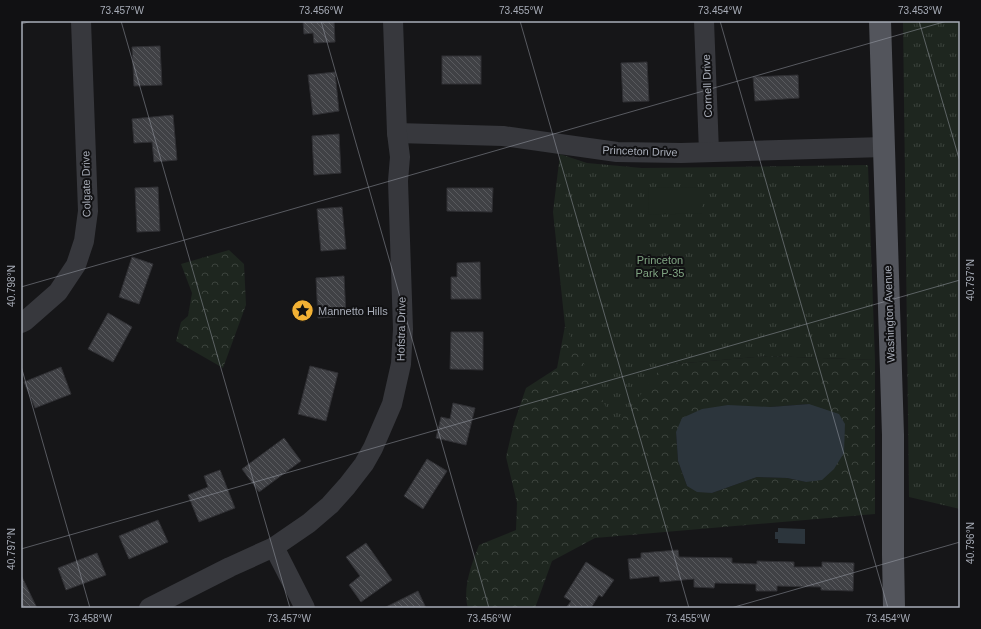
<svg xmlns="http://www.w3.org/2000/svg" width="981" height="629" viewBox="0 0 981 629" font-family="Arial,sans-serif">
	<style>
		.forest { fill: url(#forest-crowns); fill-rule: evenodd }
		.park { fill: url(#park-tufts) }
		.garden { fill: #1e261f }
		.water { fill: #2c353c }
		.building { fill: url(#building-back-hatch); stroke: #303034 }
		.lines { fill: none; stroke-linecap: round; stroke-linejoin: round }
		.minor { stroke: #37383d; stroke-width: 20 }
		.major { stroke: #53555c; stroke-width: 22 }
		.ticks { fill: none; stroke: #a8adb8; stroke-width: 1; stroke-opacity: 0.45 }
		.labels { text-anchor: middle; stroke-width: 4; stroke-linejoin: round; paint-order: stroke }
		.street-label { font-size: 11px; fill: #a8adb8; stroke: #111113 }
		.park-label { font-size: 11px; fill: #7fa381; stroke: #111113 }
		.poi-label { font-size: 11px; fill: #a8adb8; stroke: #111113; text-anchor: start }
		.neatline { fill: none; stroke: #a8adb8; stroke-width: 1.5 }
		.ticks-label { font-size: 10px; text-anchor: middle; fill: #a8adb8 }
	</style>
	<defs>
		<pattern id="forest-crowns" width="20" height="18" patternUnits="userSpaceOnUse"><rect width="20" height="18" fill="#1e261f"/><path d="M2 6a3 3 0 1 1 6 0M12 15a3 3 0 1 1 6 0" fill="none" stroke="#3c433d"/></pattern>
		<pattern id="park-tufts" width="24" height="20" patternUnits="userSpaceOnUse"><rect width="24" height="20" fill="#1e261f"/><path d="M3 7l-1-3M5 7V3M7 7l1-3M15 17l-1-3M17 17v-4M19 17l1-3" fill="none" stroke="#3c433d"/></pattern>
		<pattern id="building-back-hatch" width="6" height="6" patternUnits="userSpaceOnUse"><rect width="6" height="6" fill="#404145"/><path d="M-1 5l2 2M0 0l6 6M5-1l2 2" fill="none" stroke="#595a5e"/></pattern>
	</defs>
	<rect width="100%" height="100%" fill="#161618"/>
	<g class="forest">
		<polygon points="229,250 244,264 246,305 223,368 176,341 181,322 188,316 192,293 181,264"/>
		<path d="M565,326L615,407L663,365L768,356L875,360V514L595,538L552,561L535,608H468C462,589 472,563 479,545L516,530L517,503L506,457L514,423L526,388L557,368ZM809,404L806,482L787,478L757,477L712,493L687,486L678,461L676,432L770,407Z"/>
	</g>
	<g class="park">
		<polygon points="903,21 960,21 960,509 909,497"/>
		<polygon points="560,154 587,163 642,168 868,165 875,360 768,356 663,365 616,427 565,326 553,212"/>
	</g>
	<polygon class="garden" points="702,187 702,213 649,215 648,188"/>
	<g class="water">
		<polygon points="809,404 839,414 845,424 844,453 834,469 822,480 806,482 787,478 757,477 712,493 697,492 687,486 678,461 676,432 682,418 702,409 728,405 770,407"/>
		<polygon points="778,528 805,529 805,544 778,543 778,539 775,539 775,532 778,532"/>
	</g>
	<g class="building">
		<polygon points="303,21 334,21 335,42 314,43 313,33 304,34"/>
		<polygon points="160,46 162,85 134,86 132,47"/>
		<rect x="442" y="56" width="39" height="28"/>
		<polygon points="647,62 649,101 623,102 621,63"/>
		<polygon points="335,72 339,111 313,115 308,75"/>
		<polygon points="798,75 799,98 755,101 753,77"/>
		<polygon points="173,115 177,160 154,162 152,142 134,143 132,119"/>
		<polygon points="339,134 341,173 314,175 312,136"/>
		<polygon points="158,187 160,231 137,232 135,188"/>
		<polygon points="447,188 493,188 492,212 447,211"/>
		<polygon points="342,207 346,249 321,251 317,209"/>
		<polygon points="132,257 153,264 139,304 119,297"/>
		<polygon points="480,262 481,299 451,299 451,277 457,277 457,263"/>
		<polygon points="344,276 346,316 318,318 316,278"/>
		<polygon points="108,313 132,327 113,362 88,349"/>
		<polygon points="451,332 483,332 483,370 450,369"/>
		<polygon points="310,366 338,373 326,421 298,414"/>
		<polygon points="61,367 71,394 35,408 24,382"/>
		<polygon points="453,403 475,408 466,445 436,438 441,417 450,419"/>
		<polygon points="284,438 301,461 259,492 242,469"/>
		<polygon points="427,459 447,471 423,509 404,496"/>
		<polygon points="220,470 235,508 199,522 188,495 208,487 204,476"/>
		<polygon points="158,520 168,542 129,559 119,536"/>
		<polygon points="366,543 392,580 361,602 349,585 360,576 346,557"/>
		<polygon points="678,550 679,557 732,558 732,563 757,564 757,561 794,562 794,567 822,567 822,562 854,563 853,591 821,590 821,587 777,586 777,591 756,591 756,584 715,583 714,588 694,587 694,579 660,582 659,576 630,579 628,559 641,558 641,553"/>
		<polygon points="97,553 106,575 66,590 58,568"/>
		<polygon points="586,562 614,580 602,597 599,595 591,608 566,608 571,601 564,597"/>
		<polygon points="21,575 37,608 21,608"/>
		<polygon points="418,591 426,608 384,608"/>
	</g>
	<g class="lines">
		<g class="minor">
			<polyline points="704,21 709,152"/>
			<polyline points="397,133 503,136 617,152 681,153 884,147"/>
			<polyline points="21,323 25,321 58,292 76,265 84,241 88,211 81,21"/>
			<polyline points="274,547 305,608"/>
			<polyline points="149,608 230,567 274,547 309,523 330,505 347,486 364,464 373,448 392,404 401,364 403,329 398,181 400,157 397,133 393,21"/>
		</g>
		<polyline class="major" points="880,21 893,435 893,555 894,608"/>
	</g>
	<path class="ticks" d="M121,21L290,608M321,21L489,608M520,21L689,608M720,21L888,608M919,21L960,162M21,24L32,21M21,287L947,21M21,366L90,608M21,549L960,280M731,608L960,542"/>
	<defs>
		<symbol id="sight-disc" viewBox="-11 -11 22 22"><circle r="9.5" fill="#f2b134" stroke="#111113"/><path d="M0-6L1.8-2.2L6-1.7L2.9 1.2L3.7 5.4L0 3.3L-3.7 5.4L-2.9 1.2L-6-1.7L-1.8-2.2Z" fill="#111"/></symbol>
	</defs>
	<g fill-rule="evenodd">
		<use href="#sight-disc" x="290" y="298" width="25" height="25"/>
	</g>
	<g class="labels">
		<g class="street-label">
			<text transform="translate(707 86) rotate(-92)" y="4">Cornell Drive</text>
			<text transform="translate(640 151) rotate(2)" y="4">Princeton Drive</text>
			<text transform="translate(86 184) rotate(-91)" y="4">Colgate Drive</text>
			<text transform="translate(889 314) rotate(-92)" y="4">Washington Avenue</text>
			<text transform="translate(401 329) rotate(-89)" y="4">Hofstra Drive</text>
		</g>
		<g class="park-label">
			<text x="660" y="264">Princeton<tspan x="660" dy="13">Park P-35</tspan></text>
		</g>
		<g class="poi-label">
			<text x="318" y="315">Mannetto Hills</text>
		</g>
	</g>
	<rect width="981" height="629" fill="none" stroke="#111113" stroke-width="44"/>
	<rect x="22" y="22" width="937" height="585" class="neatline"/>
	<g class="ticks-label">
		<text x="122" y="14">73.457°W</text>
		<text x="321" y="14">73.456°W</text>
		<text x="521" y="14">73.455°W</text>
		<text x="720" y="14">73.454°W</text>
		<text x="920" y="14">73.453°W</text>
		<text transform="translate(970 280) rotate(-90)" y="4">40.797°N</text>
		<text transform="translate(11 286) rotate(-90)" y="4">40.798°N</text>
		<text transform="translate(970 543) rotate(-90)" y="4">40.796°N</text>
		<text transform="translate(11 549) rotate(-90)" y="4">40.797°N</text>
		<text x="90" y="622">73.458°W</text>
		<text x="289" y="622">73.457°W</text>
		<text x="489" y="622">73.456°W</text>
		<text x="688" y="622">73.455°W</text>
		<text x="888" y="622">73.454°W</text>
	</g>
</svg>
